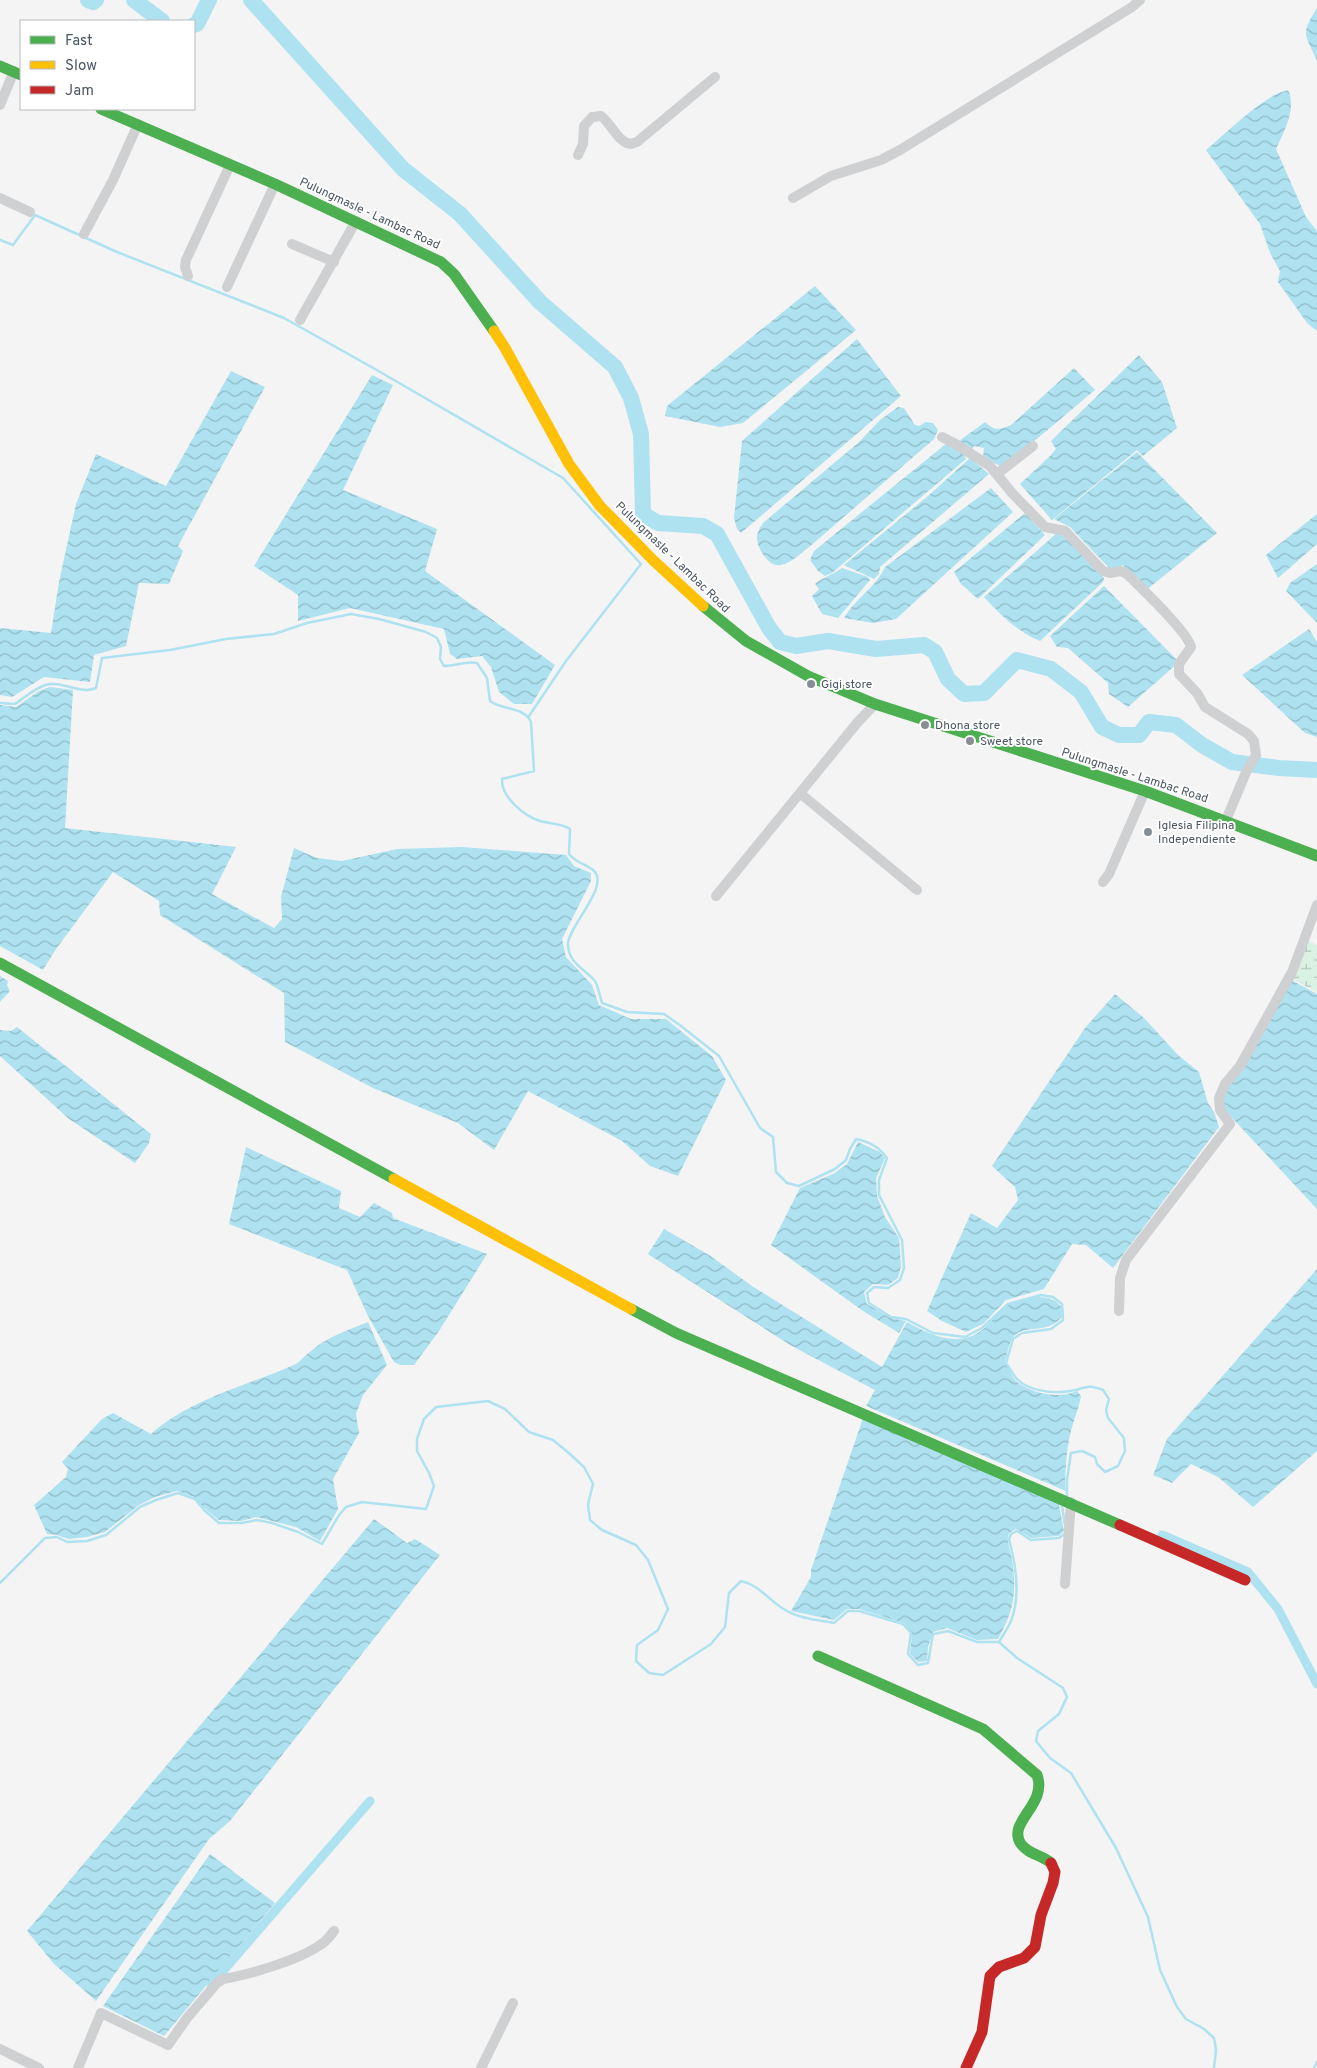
<svg xmlns="http://www.w3.org/2000/svg" width="1317" height="2068" viewBox="0 0 1317 2068" font-family="Overpass,sans-serif">
	<style>
		.wetland { fill: url(#wetland-marsh) }
		.water { fill: url(#water-waves) }
		.lines { fill: none; stroke-linecap: round; stroke-linejoin: round }
		.stream { stroke: #aee2f0; stroke-width: 2.5 }
		.canal { stroke: #aee2f0; stroke-width: 9 }
		.river { stroke: #aee2f0; stroke-width: 16 }
		.street { stroke: #ced0d2; stroke-width: 10 }
		.fast { stroke: #4caf50; stroke-width: 11 }
		.slow { stroke: #ffc107; stroke-width: 11 }
		.jam { stroke: #c62828; stroke-width: 11 }
		.poi-dot { fill: #868d94; stroke: #fff; stroke-width: 2 }
		.labels { text-anchor: middle; stroke-width: 4; stroke-linejoin: round; paint-order: stroke }
		.street-label { font-size: 12px; fill: #4a5661; stroke: #fff }
		.poi-label { font-size: 12px; fill: #4a5661; stroke: #fff; text-anchor: start }
	</style>
	<defs>
		<pattern id="wetland-marsh" width="20" height="14" patternUnits="userSpaceOnUse" patternTransform="scale(1.25)"><rect width="20" height="14" fill="#d9f2e3"/><path d="M1 5h8M5 5V1M11 12h8M15 12V8" fill="none" stroke="#b2c7bb"/></pattern>
		<pattern id="water-waves" width="16" height="10" patternUnits="userSpaceOnUse" patternTransform="scale(1.25)"><rect width="16" height="10" fill="#aee2f0"/><path d="M0 5q4-4 8 0t8 0" fill="none" stroke="#90bac6"/></pattern>
	</defs>
	<rect width="100%" height="100%" fill="#f4f4f4"/>
	<polygon class="wetland" points="1307,940 1317,945 1317,992 1292,979"/>
	<g class="water">
		<path d="M1317,8V61C1305,33 1300,35 1317,8Z"/>
		<path d="M1288,90C1297,108 1284,132 1276,149L1306,217L1317,231V331L1307,323L1278,282L1280,271L1270,253L1260,224L1206,150C1226,133 1264,95 1288,90Z"/>
		<polygon points="815,286 856,330 743,423 720,427 665,416 667,406"/>
		<polygon points="857,339 901,396 741,533 737,529 734,518 742,441"/>
		<polygon points="1139,355 1162,382 1177,428 1143,456 1137,450 1052,520 1020,484 1050,456 1056,449 1051,441"/>
		<path d="M1074,368L1095,390L1026,448L1000,466L983,457L984,448L974,446L972,449L959,441L985,422C995,431 999,430 1011,425Z"/>
		<polygon points="231,371 265,387 178,546 183,551 169,584 139,583 126,646 94,655 90,682 44,677 12,697 0,695 0,628 51,633 59,582 76,504 96,454 166,486"/>
		<polygon points="372,375 393,385 343,490 437,529 425,571 555,665 532,704 514,704 499,692 491,667 482,656 457,659 450,654 444,629 350,608 298,621 298,595 254,566"/>
		<path d="M898,407L904,408L915,425L919,426L926,422L933,423L938,430L934,439L808,548C800,554 791,563 781,565C769,568 757,548 757,538C757,532 760,528 763,523L859,442L880,420Z"/>
		<polygon points="947,443 964,453 966,459 832,573 825,576 818,571 810,560 814,551"/>
		<polygon points="1137,452 1217,533 1145,591 1123,565 1112,571 1070,527 1054,519"/>
		<polygon points="970,458 989,474 880,567 879,574 874,579 844,565 928,496"/>
		<path d="M991,488L1013,512L896,619L873,623L844,618C855,599 877,586 885,567Z"/>
		<polygon points="1025,513 1045,535 978,599 961,584 954,572"/>
		<polygon points="1317,514 1317,544 1278,578 1266,555"/>
		<path d="M1057,533L1065,537L1104,578L1103,582L1040,641C1016,631 1001,615 984,597Z"/>
		<polygon points="1317,564 1317,623 1286,591 1290,583"/>
		<path d="M842,568L868,577L870,580L838,618L822,614L812,596L819,589L815,584C823,577 833,575 842,568Z"/>
		<polygon points="1104,586 1179,662 1128,707 1109,694 1108,683 1068,648 1057,647 1050,636"/>
		<polygon points="1309,629 1317,642 1317,737 1305,733 1242,675"/>
		<polygon points="50,687 73,690 65,828 236,847 212,894 274,928 282,919 281,897 294,848 317,858 342,861 397,849 462,847 566,855 574,866 591,873 591,881 562,939 566,957 592,985 599,1005 631,1019 666,1019 712,1056 726,1080 678,1176 650,1166 622,1141 528,1091 494,1150 458,1123 373,1088 285,1042 284,993 160,915 159,901 113,872 56,949 43,970 0,946 0,705 16,707 39,691"/>
		<polygon points="0,976 8,981 7,985 10,991 0,1002"/>
		<polygon points="1291,980 1317,994 1317,1209 1234,1120 1223,1107 1222,1098"/>
		<polygon points="1115,994 1144,1018 1178,1055 1199,1072 1208,1103 1214,1112 1219,1127 1113,1268 1086,1245 1072,1244 1044,1289 1006,1300 983,1324 966,1332 942,1321 927,1311 971,1213 997,1228 1018,1200 1015,1187 992,1166 1085,1028"/>
		<polygon points="17,1027 151,1134 149,1143 135,1163 69,1119 0,1056 0,1030 11,1031"/>
		<polygon points="858,1142 880,1152 885,1158 876,1178 877,1196 885,1217 899,1238 901,1266 898,1278 888,1285 873,1284 864,1292 867,1304 891,1318 906,1321 899,1333 863,1311 771,1245 800,1188 835,1173 847,1164"/>
		<polygon points="246,1147 341,1191 339,1208 360,1217 374,1203 392,1213 393,1218 487,1254 439,1331 414,1365 401,1365 394,1362 368,1316 347,1270 229,1224"/>
		<path d="M664,1229L709,1255L752,1286L882,1367L907,1322C925,1332 944,1342 965,1338C987,1334 996,1311 1010,1304C1027,1296 1056,1291 1064,1312C1053,1338 1022,1321 1012,1339C1008,1346 1007,1355 1005,1362C1008,1367 1012,1377 1017,1382C1033,1394 1059,1399 1077,1391L1081,1396C1079,1408 1074,1419 1071,1431C1067,1445 1064,1477 1066,1491L866,1406L875,1390L790,1345L648,1254Z"/>
		<polygon points="1317,1269 1317,1451 1253,1507 1218,1477 1191,1464 1172,1483 1153,1475 1167,1439"/>
		<path d="M368,1322L387,1365L363,1395L356,1414L359,1433L333,1479L338,1509L320,1541L296,1527L256,1517L241,1521L219,1520L204,1508L194,1497L177,1491L155,1497L139,1505L105,1532L87,1537L68,1539L57,1535L47,1534L34,1505L66,1477L68,1469L62,1462L102,1419L113,1413L151,1434C192,1398 247,1386 296,1364C302,1360 305,1355 311,1351C327,1337 348,1330 368,1322Z"/>
		<path d="M863,1418L1058,1500L1064,1531L1059,1536L1031,1538L1016,1529L1009,1533C1006,1543 1011,1550 1012,1560C1017,1592 1014,1611 998,1639L977,1640L947,1628L933,1632L928,1647L927,1661L918,1662L910,1654L912,1634L904,1623L859,1609H847L834,1620L791,1611L811,1577V1570Z"/>
		<polygon points="374,1519 407,1543 415,1539 440,1555 230,1821 209,1839 96,2001 54,1964 27,1931"/>
		<polygon points="210,1854 275,1903 164,2036 103,2006"/>
	</g>
	<g class="lines">
		<g class="stream">
			<polyline points="201,0 207,3"/>
			<polyline points="0,240 13,245 35,215 117,252 284,318 375,369 563,478 641,564 566,661 529,716"/>
			<path d="M0,703L15,704C24,698 34,689 45,685C62,680 80,695 96,688L102,658L170,650L226,639L274,634L307,623L351,614L379,619L426,632L437,638L441,647L440,659L444,666C455,666 466,661 477,663L487,678L490,701C502,710 525,707 531,722L534,771L502,779C501,797 524,816 540,821C550,824 561,823 570,829L569,854C577,864 587,864 594,871C610,886 568,927 568,944C568,963 585,969 595,981C598,986 600,997 602,1003L627,1012L664,1014L681,1026L719,1056L760,1128L773,1137L776,1172L787,1183L799,1186L835,1169L846,1160L850,1149L856,1139C870,1142 879,1147 887,1158L879,1180V1195L902,1240L904,1268L900,1280L888,1288L874,1287L867,1293L869,1303L891,1317L906,1319L933,1333L965,1337L982,1328L1008,1304L1041,1295L1053,1297L1062,1304L1063,1320L1051,1329L1022,1333L1013,1339L1006,1363C1010,1368 1013,1375 1017,1379C1028,1391 1055,1394 1070,1391C1086,1389 1085,1383 1103,1390L1109,1399L1106,1410L1108,1418L1124,1438L1125,1451L1118,1466L1105,1472L1097,1464L1095,1457L1082,1451L1071,1453L1067,1480V1495"/>
			<polyline points="1062,1506 1065,1525"/>
			<path d="M0,1583L45,1538L57,1537L67,1542L87,1541L106,1535L140,1507L156,1500L178,1493L195,1499L204,1510L219,1523H242L257,1520L272,1523L298,1532L322,1544L339,1515L346,1507L362,1502L426,1509L434,1486L429,1473L417,1451V1439L424,1419L436,1407L488,1401L505,1409L529,1432L553,1440L570,1454L584,1467L593,1484L588,1504L590,1520L602,1530L636,1545L648,1560L668,1609L658,1630L637,1645L636,1661L649,1673L663,1675L711,1644L725,1627L729,1593L741,1581C760,1585 770,1602 787,1611C801,1619 819,1620 834,1623L848,1611H859L903,1624L911,1633L908,1654L918,1665L928,1663L933,1634L948,1631L977,1642H999L1017,1658L1063,1688L1067,1697L1059,1714L1038,1731L1036,1741L1050,1758L1071,1773L1116,1848L1148,1917L1160,1970L1177,2007L1186,2019L1204,2029L1214,2038L1216,2050L1214,2068"/>
			<path d="M999,1642C1003,1635 1008,1628 1011,1621C1021,1596 1016,1565 1009,1539L1011,1534L1017,1531L1031,1540L1059,1538L1066,1533"/>
			<polyline points="1314,2068 1317,2062"/>
		</g>
		<g class="canal">
			<polyline points="1162,1535 1248,1572 1278,1609 1317,1684"/>
			<polyline points="211,1985 370,1801"/>
		</g>
		<g class="river">
			<polyline points="88,0 93,2 96,0"/>
			<polyline points="134,0 162,21"/>
			<polyline points="251,0 403,169 460,214 540,302 615,367 631,398 641,434 643,514 658,523 703,526 717,534 769,628 780,642 796,646 828,641 876,649 924,645 935,652 948,679 964,694 984,693 1017,660 1051,669 1081,692 1102,727 1119,735 1139,735 1149,722 1176,725 1202,745 1232,762 1279,768 1317,770"/>
			<polyline points="194,25 197,24 209,0"/>
		</g>
		<g class="street">
			<polyline points="0,105 14,71"/>
			<path d="M578,155L583,144L584,126L592,117L601,116C611,123 618,143 631,144L637,142L715,77"/>
			<polyline points="0,198 30,212"/>
			<polyline points="793,198 831,176 881,160 900,150 1132,7 1140,0"/>
			<polyline points="84,234 113,180 138,124"/>
			<polyline points="292,244 334,262"/>
			<polyline points="188,276 185,267 186,260 230,165"/>
			<polyline points="227,287 275,184"/>
			<polyline points="300,320 356,221"/>
			<path d="M942,437L954,443L990,466L1012,493L1045,527L1065,531L1103,571L1110,573L1121,571L1127,574C1140,587 1188,632 1191,647L1179,664V674L1197,693L1205,707L1248,734L1254,741L1256,755L1247,770L1226,820"/>
			<polyline points="997,474 1033,446"/>
			<polyline points="801,794 917,890"/>
			<polyline points="1103,882 1109,874 1145,791"/>
			<polyline points="716,896 857,723 875,704"/>
			<polyline points="1119,1311 1120,1278 1126,1260 1230,1124 1220,1110 1219,1098 1225,1084 1240,1066 1292,972 1317,905"/>
			<polyline points="1065,1584 1071,1502"/>
			<polyline points="0,2049 39,2068"/>
			<path d="M78,2068L101,2013L168,2045L187,2018L217,1983L223,1979C248,1975 299,1960 320,1945C326,1942 330,1936 334,1931"/>
			<polyline points="481,2068 513,2003"/>
		</g>
		<g class="fast">
			<polyline points="0,66 21,75"/>
			<polyline points="101,109 275,184 441,262 454,274 494,331"/>
			<polyline points="703,606 746,641 808,676 875,704 1145,791 1317,856"/>
			<polyline points="0,963 394,1179"/>
			<polyline points="631,1309 676,1333 1120,1525"/>
			<path d="M818,1656L983,1729L1037,1775C1048,1805 1006,1822 1021,1844C1028,1854 1042,1855 1051,1863"/>
		</g>
		<g class="slow">
			<polyline points="494,331 505,348 569,464 600,506 654,561 703,606"/>
			<polyline points="394,1179 631,1309"/>
		</g>
		<g class="jam">
			<polyline points="1120,1525 1245,1580"/>
			<polyline points="966,2068 982,2032 990,1976 999,1967 1024,1958 1035,1947 1041,1915 1053,1883 1055,1872 1051,1863"/>
		</g>
	</g>
	<g class="poi-dot">
		<circle cx="811" cy="684" r="5"/>
		<circle cx="925" cy="725" r="5"/>
		<circle cx="970" cy="741" r="5"/>
		<circle cx="1148" cy="832" r="5"/>
	</g>
	<g class="labels">
		<g class="street-label">
			<text transform="translate(370 213) rotate(25)" y="4">Pulungmasle - Lambac Road</text>
			<text transform="translate(673 557) rotate(44)" y="4">Pulungmasle - Lambac Road</text>
			<text transform="translate(1135 775) rotate(18)" y="4">Pulungmasle - Lambac Road</text>
		</g>
		<g class="poi-label">
			<text x="821" y="688">Gigi store</text>
			<text x="935" y="729">Dhona store</text>
			<text x="980" y="745">Sweet store</text>
			<text x="1158" y="829">Iglesia Filipina<tspan x="1158" dy="14">Independiente</tspan></text>
		</g>
	</g>
	<rect x="20" y="20" width="175" height="90" fill="#ffffff" stroke="#b7bbc0"/>
	<rect x="30" y="36" width="25" height="8" fill="#4caf50" stroke="#b7bbc0"/>
	<text x="65" y="45" font-size="15" fill="#4a5661">Fast</text>
	<rect x="30" y="61" width="25" height="8" fill="#ffc107" stroke="#b7bbc0"/>
	<text x="65" y="70" font-size="15" fill="#4a5661">Slow</text>
	<rect x="30" y="86" width="25" height="8" fill="#c62828" stroke="#b7bbc0"/>
	<text x="65" y="95" font-size="15" fill="#4a5661">Jam</text>
</svg>
